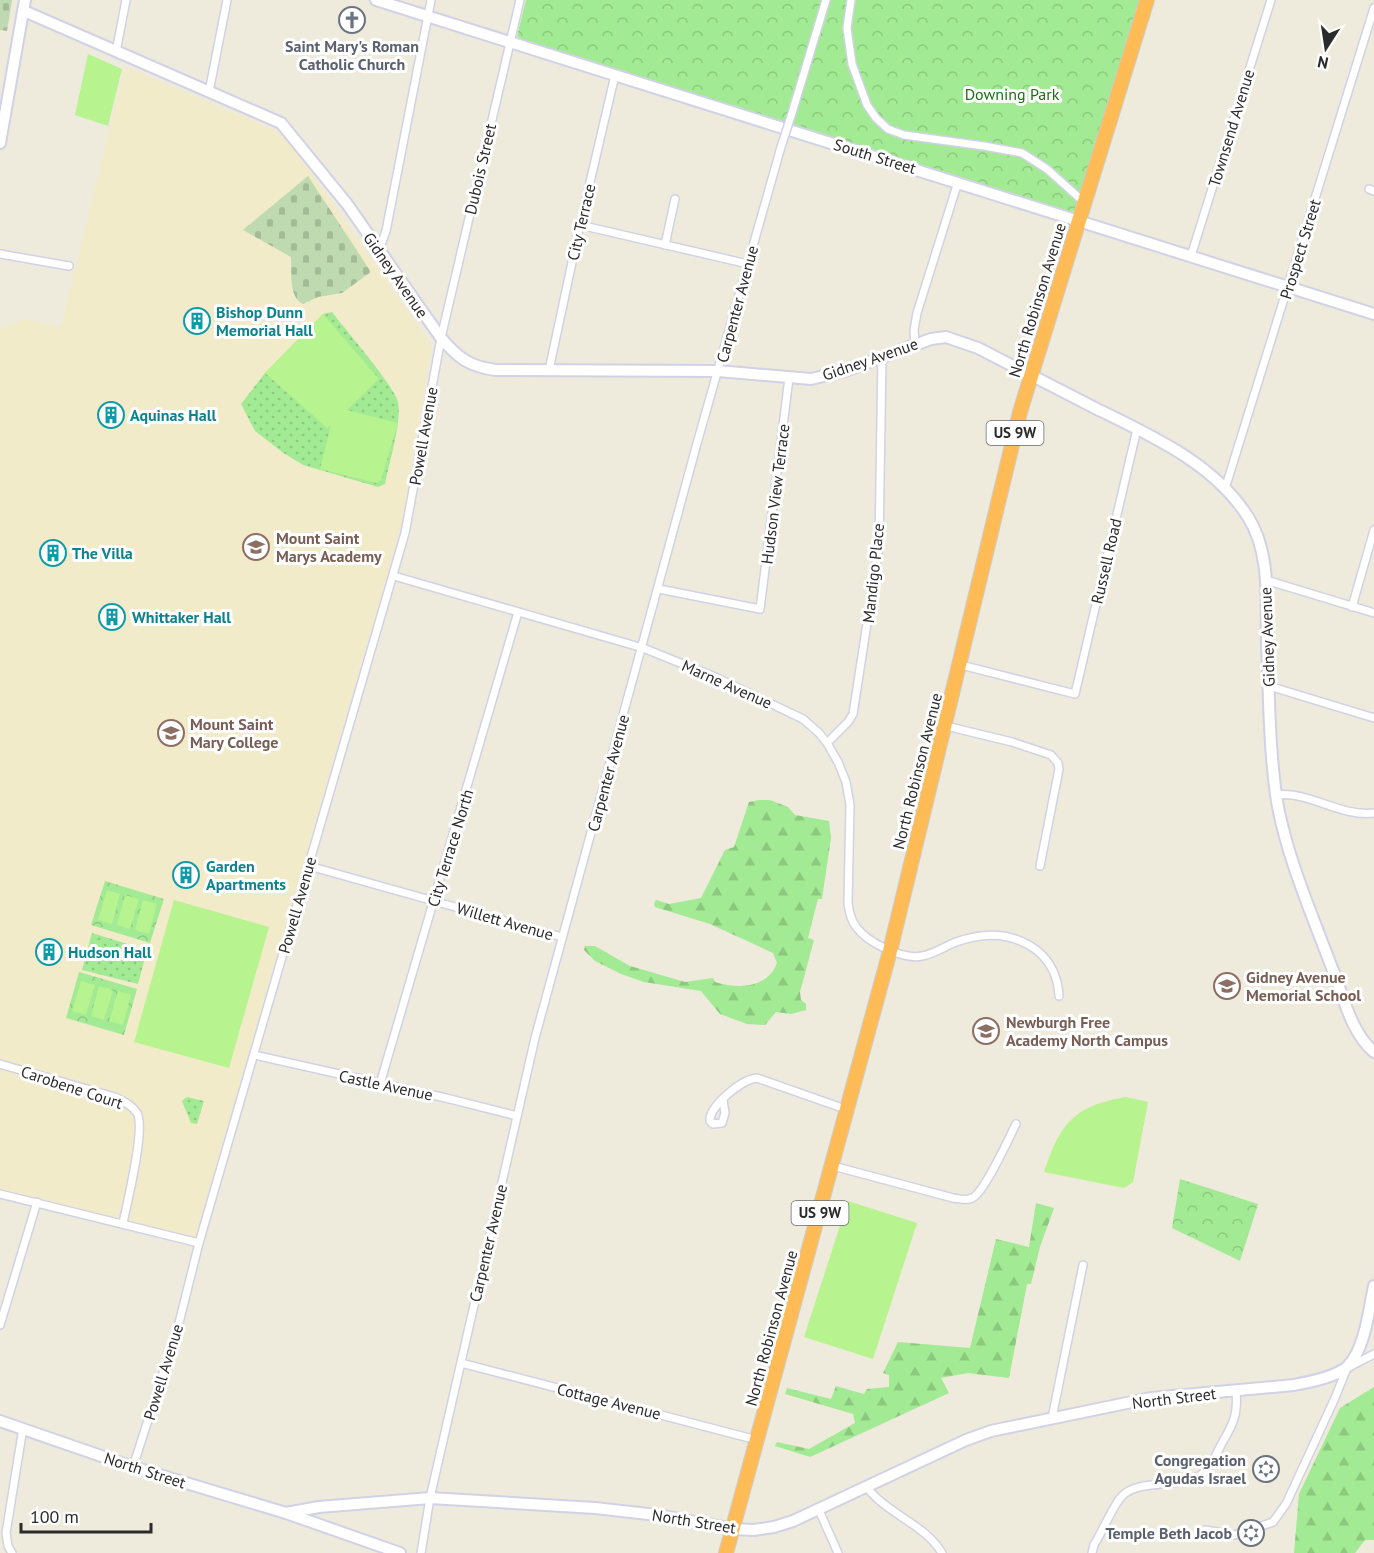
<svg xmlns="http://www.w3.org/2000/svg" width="1374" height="1553" viewBox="0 0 1374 1553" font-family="'PT Sans',sans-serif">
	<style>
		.education { fill: #f2ebca }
		.grass { fill: url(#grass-dots) }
		.forest { fill: url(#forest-firs) }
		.cemetery { fill: url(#cemetery-stones) }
		.park { fill: url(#park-crowns) }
		.pitch { fill: #b7f38e }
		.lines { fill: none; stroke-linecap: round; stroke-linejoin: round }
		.street-casing { stroke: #d1d2e5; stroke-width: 10 }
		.secondary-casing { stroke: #d1d2e5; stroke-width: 14 }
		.highway-casing { stroke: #ccc; stroke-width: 16 }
		.street { stroke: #fff; stroke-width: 7 }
		.secondary { stroke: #fff; stroke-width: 10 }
		.highway { stroke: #ffbb56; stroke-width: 14 }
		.street-bridge-casing { stroke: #d1d2e5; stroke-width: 10; stroke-linecap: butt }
		.street-bridge { stroke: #fff; stroke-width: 7 }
		.labels { text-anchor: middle; stroke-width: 6; stroke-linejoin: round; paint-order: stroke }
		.shield { fill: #fff; stroke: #6b6b6b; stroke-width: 1.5 }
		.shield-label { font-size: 15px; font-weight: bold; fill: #2b2b2b }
		.worship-label { font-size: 16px; font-weight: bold; fill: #5b616d; stroke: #fff; text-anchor: end }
		.park-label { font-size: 16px; fill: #177113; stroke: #fff }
		.street-label { font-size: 16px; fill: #2b2b2b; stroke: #fff }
		.culture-label { font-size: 16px; font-weight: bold; fill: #0d838f; stroke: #fff; text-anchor: start }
		.education-label { font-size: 16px; font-weight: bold; fill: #785e54; stroke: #fff; text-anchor: start }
	</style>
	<defs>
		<pattern id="grass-dots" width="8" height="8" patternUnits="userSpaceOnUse" patternTransform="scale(1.5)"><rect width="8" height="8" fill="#a2ea93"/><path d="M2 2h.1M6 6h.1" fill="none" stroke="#8cc97f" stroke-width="1.8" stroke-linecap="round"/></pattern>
		<pattern id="forest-firs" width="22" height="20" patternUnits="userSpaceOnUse" patternTransform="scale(1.5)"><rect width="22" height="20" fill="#a2ea93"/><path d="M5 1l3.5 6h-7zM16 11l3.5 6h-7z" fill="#8cc97f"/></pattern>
		<pattern id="cemetery-stones" width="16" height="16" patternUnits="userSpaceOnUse" patternTransform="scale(1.5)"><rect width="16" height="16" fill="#bfdab1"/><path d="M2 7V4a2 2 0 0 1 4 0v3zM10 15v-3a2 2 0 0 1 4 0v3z" fill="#a4bb98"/></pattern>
		<pattern id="park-crowns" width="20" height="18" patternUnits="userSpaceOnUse" patternTransform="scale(1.5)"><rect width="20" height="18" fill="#a2ea93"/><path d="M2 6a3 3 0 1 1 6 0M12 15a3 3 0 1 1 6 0" fill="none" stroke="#8cc97f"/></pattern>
	</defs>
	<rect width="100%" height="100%" fill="#eeeadc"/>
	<polygon class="education" points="125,67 276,131 296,151 432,346 401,526 195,1238 0,1190 0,329 25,319 61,327"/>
	<g class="grass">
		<path d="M332,312C344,328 396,388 398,402C402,422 389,463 385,484L378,487L303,465L282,452L255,431L241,404L265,373L323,314Z"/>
		<polygon points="92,933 147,950 138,984 82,970"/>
		<polygon points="187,1097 204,1101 197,1124 191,1123 182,1101"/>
	</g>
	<g class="forest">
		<path d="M759,800H770L788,807L795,815L829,821L831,838L822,899H818L808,938L814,940L800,992L801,1000L806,1004V1010L791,1014L776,1012L765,1025L747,1024L720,1014L701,991L644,982L621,974L595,961L584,950L585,946H595L630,966L685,982L713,978L715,982C738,989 767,989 777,963L773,953L710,924L655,907L654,904L656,900L669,904L701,898L725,850L734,847L749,802Z"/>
		<polygon points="1036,1203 1054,1208 1040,1247 1031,1284 1027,1284 1009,1378 968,1373 941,1378 949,1393 810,1457 775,1446 777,1442 809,1449 855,1423 853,1414 785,1394 787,1388 831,1399 836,1386 864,1394 867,1389 889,1387 889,1375 883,1373 898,1342 970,1348 996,1239 1029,1247"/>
		<polygon points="1374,1387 1374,1540 1365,1540 1355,1553 1294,1553 1299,1494 1340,1408"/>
	</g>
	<g class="cemetery">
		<polygon points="0,0 12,0 7,31 0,30"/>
		<path d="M308,176L371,272L342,293L318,297L303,304C288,297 292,271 291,257L243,230Z"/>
	</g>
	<g class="park">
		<polygon points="526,0 1141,0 1076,209 1072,212 521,39 517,36"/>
		<polygon points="105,881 164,899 150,943 91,925"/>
		<polygon points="79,972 137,989 124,1035 66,1018"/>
		<polygon points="1180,1179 1258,1204 1240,1261 1172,1228"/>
	</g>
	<g class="pitch">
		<polygon points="88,54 122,69 108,126 75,115"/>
		<polygon points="323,314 379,379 347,410 398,423 381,480 376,483 320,469 331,425 327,428 265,373"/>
		<polygon points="107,890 120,894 112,924 98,920"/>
		<polygon points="125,895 139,899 130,929 117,925"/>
		<polygon points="143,900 157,904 149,934 135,930"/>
		<polygon points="174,900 269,927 229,1068 134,1042"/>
		<polygon points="81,981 95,985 86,1015 72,1011"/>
		<polygon points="99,986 113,990 104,1020 91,1016"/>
		<polygon points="118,991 131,995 123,1025 109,1021"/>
		<path d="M1126,1097L1148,1102L1133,1182L1124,1188L1044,1172C1060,1123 1074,1106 1126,1097Z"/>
		<polygon points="848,1201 917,1223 873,1359 804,1337"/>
	</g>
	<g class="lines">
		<defs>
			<g id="street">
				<polyline points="851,0 847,28 852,64 867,105 876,118 888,129 904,135 984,146 1022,153 1047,169 1085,203"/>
				<polyline points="116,52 126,0"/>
				<polyline points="209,92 227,0"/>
				<polyline points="792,113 826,0"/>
				<polyline points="1369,189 1374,191"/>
				<polyline points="580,225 748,264"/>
				<polyline points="665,245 675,199"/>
				<polyline points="379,250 386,231 431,0"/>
				<polyline points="0,254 69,266"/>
				<polyline points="1191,256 1271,0"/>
				<polyline points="915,344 914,330 917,313 958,182"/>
				<polyline points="549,370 580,225 615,75"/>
				<polyline points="1225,489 1374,8"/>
				<path d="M394,576L643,648L715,677L803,719L819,733L827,743L838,762L846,782L850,805L848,903C849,912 851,921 857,928C868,943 904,960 922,956C934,954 945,946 956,942C984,932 1011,932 1035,949C1051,961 1058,977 1059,996"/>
				<polyline points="1266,580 1374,613"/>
				<polyline points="659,589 760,609 789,378"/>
				<polyline points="1352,607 1374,530"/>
				<polyline points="961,665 1075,694 1137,429"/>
				<polyline points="1269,686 1374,718"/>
				<polyline points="946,726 1012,742 1051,755 1058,763 1059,769 1040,866"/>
				<polyline points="827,743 848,722 853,714 879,546 882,356"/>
				<path d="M1276,795C1310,791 1339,817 1374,813"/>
				<polyline points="309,866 562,937"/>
				<polyline points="254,1055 446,1098 517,1116"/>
				<path d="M0,1064L115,1097C123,1101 132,1105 137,1113C146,1128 127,1203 123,1223"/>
				<polyline points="380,1084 518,612"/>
				<path d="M723,1100L725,1113L722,1123L713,1124L710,1121C709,1106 742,1079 757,1078L848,1110"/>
				<path d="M833,1166L953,1198C960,1199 966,1201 972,1198C984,1193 1009,1138 1016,1124"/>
				<polyline points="0,1194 199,1243"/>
				<polyline points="0,1325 37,1202"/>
				<polyline points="461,1363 757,1440"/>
				<polyline points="1052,1418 1083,1265"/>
				<polyline points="133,1467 179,1323 199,1243 405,533 441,338 520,0"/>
				<path d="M866,1486C886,1514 924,1523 942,1553"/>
				<polyline points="818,1508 838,1553"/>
				<polyline points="1205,1530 1235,1535 1273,1522 1286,1504 1335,1398 1347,1368 1374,1354"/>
				<polyline points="12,1553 8,1546 6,1533 23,1428"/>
				<polyline points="421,1553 430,1498 535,1038 696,447 781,147"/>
				<path d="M1092,1553L1094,1545C1101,1534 1114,1504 1122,1496C1139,1478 1182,1489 1202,1474C1211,1467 1217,1453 1222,1443C1234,1423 1238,1414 1236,1390"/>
			</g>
			<g id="secondary">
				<polyline points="376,0 1374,314"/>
				<path d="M24,11L281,123L347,204L441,338C458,358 470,367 496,370L718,371L811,379L845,371L931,339L946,337L978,348C1017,368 1056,388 1095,408C1150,435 1214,463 1248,517C1271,553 1266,601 1267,641C1269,692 1269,744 1276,795C1284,850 1312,915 1332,968C1343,995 1351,1033 1374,1052"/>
				<polyline points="0,143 25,0"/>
				<polyline points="0,1421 133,1467 286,1513 400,1553"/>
				<path d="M286,1513L319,1507L430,1498L595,1508L657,1515L733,1529L754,1530L774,1527L793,1521L966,1440L991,1431L1151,1398L1294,1385C1309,1382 1337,1377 1348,1366C1365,1349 1369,1309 1374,1286"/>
			</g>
			<polyline id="highway" points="726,1553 890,951 1020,412 1147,0"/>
		</defs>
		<use href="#street" class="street-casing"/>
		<use href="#secondary" class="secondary-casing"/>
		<use href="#highway" class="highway-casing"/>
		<use href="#street" class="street"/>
		<use href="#secondary" class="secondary"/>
		<use href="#highway" class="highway"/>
		<defs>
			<polyline id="street-bridge" points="781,147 792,113"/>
		</defs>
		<use href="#street-bridge" class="street-bridge-casing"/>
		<use href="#street-bridge" class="street-bridge"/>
	</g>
	<defs>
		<symbol id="church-ring" viewBox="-11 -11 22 22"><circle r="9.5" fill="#fff" stroke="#6b7280" stroke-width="1.5"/><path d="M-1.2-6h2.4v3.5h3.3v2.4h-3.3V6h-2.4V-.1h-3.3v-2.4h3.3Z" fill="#6b7280"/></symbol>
		<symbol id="building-ring" viewBox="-11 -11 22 22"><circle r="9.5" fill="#fff" stroke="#0f9aa8" stroke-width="1.5"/><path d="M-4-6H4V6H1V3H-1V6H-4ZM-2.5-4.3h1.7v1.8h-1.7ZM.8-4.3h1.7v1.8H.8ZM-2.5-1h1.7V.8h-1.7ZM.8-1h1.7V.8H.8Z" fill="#0f9aa8"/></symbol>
		<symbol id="school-ring" viewBox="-11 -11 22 22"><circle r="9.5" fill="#fff" stroke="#8d6e63" stroke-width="1.5"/><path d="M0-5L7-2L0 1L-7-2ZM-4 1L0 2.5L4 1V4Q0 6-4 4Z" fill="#8d6e63"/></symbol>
		<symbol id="university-ring" viewBox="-11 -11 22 22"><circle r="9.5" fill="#fff" stroke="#8d6e63" stroke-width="1.5"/><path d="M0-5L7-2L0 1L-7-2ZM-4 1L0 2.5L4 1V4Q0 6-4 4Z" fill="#8d6e63"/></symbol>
		<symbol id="synagogue-ring" viewBox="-11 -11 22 22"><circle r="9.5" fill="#fff" stroke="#6b7280" stroke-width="1.5"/><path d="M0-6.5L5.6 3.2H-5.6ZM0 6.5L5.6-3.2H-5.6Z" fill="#6b7280"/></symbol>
	</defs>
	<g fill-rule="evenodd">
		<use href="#church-ring" x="337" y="5" width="30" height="30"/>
		<use href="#building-ring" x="182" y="306" width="30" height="30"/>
		<use href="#building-ring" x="96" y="400" width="30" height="30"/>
		<use href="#school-ring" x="241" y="532" width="30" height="30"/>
		<use href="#building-ring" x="38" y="538" width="30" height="30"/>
		<use href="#building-ring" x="97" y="602" width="30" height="30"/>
		<use href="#university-ring" x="156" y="718" width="30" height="30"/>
		<use href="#building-ring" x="171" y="860" width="30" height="30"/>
		<use href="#building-ring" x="34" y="937" width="30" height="30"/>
		<use href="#school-ring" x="1212" y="971" width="30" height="30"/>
		<use href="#school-ring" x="971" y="1016" width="30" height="30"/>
		<use href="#synagogue-ring" x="1251" y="1454" width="30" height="30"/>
		<use href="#synagogue-ring" x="1236" y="1518" width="30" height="30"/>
	</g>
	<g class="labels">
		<g class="shield">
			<rect x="986.5" y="421" width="57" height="24" rx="4.5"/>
			<rect x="791.5" y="1201" width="57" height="24" rx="4.5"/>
		</g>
		<g class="shield-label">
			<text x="1015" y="438">US 9W</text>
			<text x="820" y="1218">US 9W</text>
		</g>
		<g class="worship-label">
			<text x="352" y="52" text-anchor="middle">Saint Mary's Roman<tspan x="352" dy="18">Catholic Church</tspan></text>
			<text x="1246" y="1466">Congregation<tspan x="1246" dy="18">Agudas Israel</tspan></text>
			<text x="1232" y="1539">Temple Beth Jacob</text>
		</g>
		<g class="park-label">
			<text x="1012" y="100">Downing Park</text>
		</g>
		<g class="street-label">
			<text transform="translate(1231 128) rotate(-73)" y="6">Townsend Avenue</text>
			<text transform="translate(875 156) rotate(17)" y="6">South Street</text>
			<text transform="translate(480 169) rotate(-77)" y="6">Dubois Street</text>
			<text transform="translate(581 222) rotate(-77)" y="6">City Terrace</text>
			<text transform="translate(1300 249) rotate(-73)" y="6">Prospect Street</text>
			<text transform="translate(396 275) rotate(55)" y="6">Gidney Avenue</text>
			<text transform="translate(1037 300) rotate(-73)" y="6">North Robinson Avenue</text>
			<text transform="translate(737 304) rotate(-75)" y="6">Carpenter Avenue</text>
			<text transform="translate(870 359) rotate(-19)" y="6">Gidney Avenue</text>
			<text transform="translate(423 436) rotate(-80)" y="6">Powell Avenue</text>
			<text transform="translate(775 494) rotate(-83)" y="6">Hudson View Terrace</text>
			<text transform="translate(1106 561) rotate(-77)" y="6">Russell Road</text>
			<text transform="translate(873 573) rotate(-84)" y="6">Mandigo Place</text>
			<text transform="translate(1267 637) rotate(-92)" y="6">Gidney Avenue</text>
			<text transform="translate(727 684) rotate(24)" y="6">Marne Avenue</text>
			<text transform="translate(917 771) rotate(-76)" y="6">North Robinson Avenue</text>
			<text transform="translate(608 773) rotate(-75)" y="6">Carpenter Avenue</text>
			<text transform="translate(450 848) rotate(-73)" y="6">City Terrace North</text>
			<text transform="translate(297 905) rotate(-74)" y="6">Powell Avenue</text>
			<text transform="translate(505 921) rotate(16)" y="6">Willett Avenue</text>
			<text transform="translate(386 1085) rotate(12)" y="6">Castle Avenue</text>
			<text transform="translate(72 1087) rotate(18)" y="6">Carobene Court</text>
			<text transform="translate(488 1243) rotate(-77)" y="6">Carpenter Avenue</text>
			<text transform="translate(771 1328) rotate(-75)" y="6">North Robinson Avenue</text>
			<text transform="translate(163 1372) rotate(-73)" y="6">Powell Avenue</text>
			<text transform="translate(1174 1398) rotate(-7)" y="6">North Street</text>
			<text transform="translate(609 1401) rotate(14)" y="6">Cottage Avenue</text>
			<text transform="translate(145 1470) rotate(18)" y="6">North Street</text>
			<text transform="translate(694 1521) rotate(9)" y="6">North Street</text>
		</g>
		<g class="culture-label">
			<text x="216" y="318">Bishop Dunn<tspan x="216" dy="18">Memorial Hall</tspan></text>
			<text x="130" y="421">Aquinas Hall</text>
			<text x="72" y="559">The Villa</text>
			<text x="132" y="623">Whittaker Hall</text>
			<text x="206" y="872">Garden<tspan x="206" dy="18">Apartments</tspan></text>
			<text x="68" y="958">Hudson Hall</text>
		</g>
		<g class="education-label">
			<text x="276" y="544">Mount Saint<tspan x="276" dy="18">Marys Academy</tspan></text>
			<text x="190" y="730">Mount Saint<tspan x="190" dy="18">Mary College</tspan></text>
			<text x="1246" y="983">Gidney Avenue<tspan x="1246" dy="18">Memorial School</tspan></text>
			<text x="1006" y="1028">Newburgh Free<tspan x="1006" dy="18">Academy North Campus</tspan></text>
		</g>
	</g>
	<g transform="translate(1326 48) rotate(192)" stroke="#ffffff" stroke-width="4.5" paint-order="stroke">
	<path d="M0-4.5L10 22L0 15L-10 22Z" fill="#2b2b2b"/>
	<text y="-9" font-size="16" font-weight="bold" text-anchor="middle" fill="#2b2b2b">N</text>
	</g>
	<path d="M21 1523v9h130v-9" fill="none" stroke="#2b2b2b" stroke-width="3"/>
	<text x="30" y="1523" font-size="18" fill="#2b2b2b" stroke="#ffffff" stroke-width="4.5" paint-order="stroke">100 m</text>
</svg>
